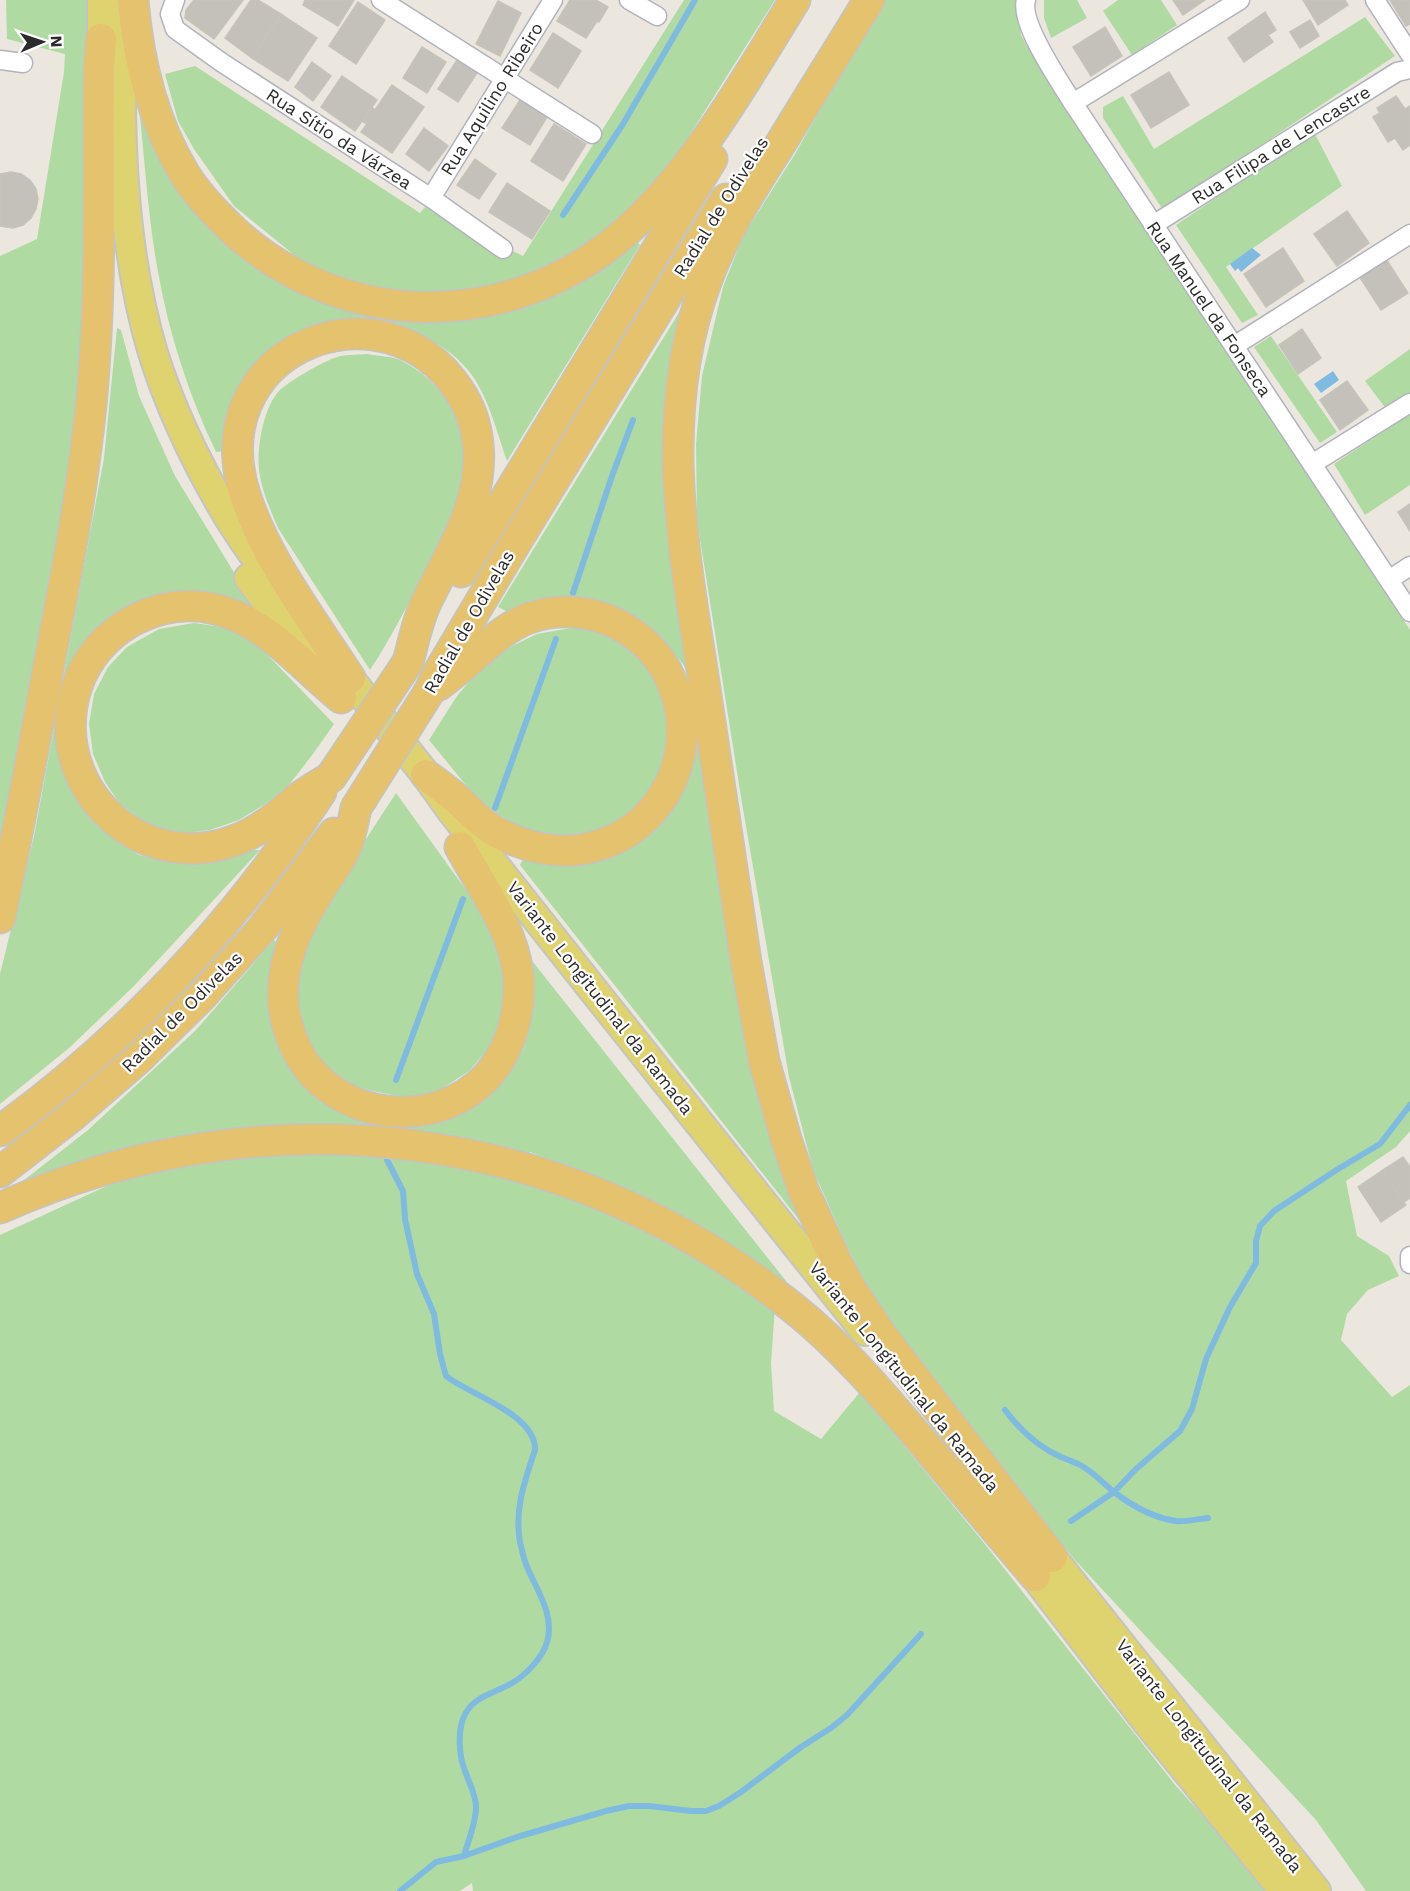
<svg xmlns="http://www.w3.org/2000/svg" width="1410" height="1891" viewBox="0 0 1410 1891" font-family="'Work Sans',sans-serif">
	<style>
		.green { fill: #afdba3 }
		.water { fill: #7fbae0 }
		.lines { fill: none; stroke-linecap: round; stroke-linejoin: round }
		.stream { stroke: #7fbae0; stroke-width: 6 }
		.building { fill: #c4c1ba; stroke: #c6c3b9; stroke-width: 1.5 }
		.minor-casing { stroke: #b2b3bd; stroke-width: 21 }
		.primary-casing { stroke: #c4c4c4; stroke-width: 32 }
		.trunk-casing { stroke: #c4c4c4; stroke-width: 33 }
		.minor { stroke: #fff; stroke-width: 18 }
		.primary { stroke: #dfd370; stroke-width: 28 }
		.trunk { stroke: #e4c26e; stroke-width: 30 }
		.trunk-bridge-casing { stroke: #c4c4c4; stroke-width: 33; stroke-linecap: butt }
		.trunk-bridge { stroke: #e4c26e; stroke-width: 30 }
		.labels { text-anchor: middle; stroke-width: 4.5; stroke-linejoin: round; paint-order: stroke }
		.street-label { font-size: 18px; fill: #2b2b2b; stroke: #fff }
	</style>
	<rect width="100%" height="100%" fill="#ebe7df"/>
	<g class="green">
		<polygon points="6,0 88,0 86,372 0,869 0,256 37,239 64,72 65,54 7,39"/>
		<polygon points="684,0 775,0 682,147 633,211 581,254 493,292 407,297 337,280 304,263 234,206 194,149 178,121 165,74 195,66 420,213 425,207 523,256"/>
		<polygon points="882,0 1019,0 1021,35 1028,48 1410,630 1410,1131 1396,1147 1346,1181 1357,1236 1389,1256 1399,1276 1368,1290 1347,1314 1341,1340 1392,1397 1410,1385 1410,1891 1366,1891 1316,1820 1074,1559 1011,1479 915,1361 871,1294 846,1244 813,1170 789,1077 741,797 697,520 696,444 702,376 723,287 743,236 795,154"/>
		<polygon points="1044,0 1077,0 1087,18 1051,38 1044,18"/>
		<polygon points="1118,0 1161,0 1177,25 1132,55 1103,11"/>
		<polygon points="1365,17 1395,56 1163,210 1103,118 1103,107 1123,96 1154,149"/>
		<path d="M139,108L155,132L316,296L538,299L594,273L637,241L640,245L507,461C497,432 487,392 467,369C431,326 355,308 303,329C295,332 287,339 280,344C272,349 261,356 256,364C238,390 237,422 231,451L216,452C189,396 169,334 158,272C148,218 145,162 139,108Z"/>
		<polygon points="1314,132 1342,186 1226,267 1258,315 1242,323 1176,225"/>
		<path d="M688,298L669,445L804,1226L520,865L524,857C544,866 551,865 573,864C592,864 607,858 624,849C676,824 699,774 698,718C697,702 694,680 684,666C675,652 662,642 648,632C636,624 624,613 610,606C580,590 540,605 508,612L498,607Z"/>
		<polygon points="117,328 121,330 139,396 175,476 254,605 203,596 82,656 78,796 90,817 120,843 139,855 164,861 210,862 255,850 260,850 134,986 69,1048 0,1104 0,974 34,836 104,458"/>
		<polygon points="1271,336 1337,432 1320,443 1254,347"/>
		<polygon points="1410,349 1410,395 1387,410 1365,381"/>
		<path d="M367,354C377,356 393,356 402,361C449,385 474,436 463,487C456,516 440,544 426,570C408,604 391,638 370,670L278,528C271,511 263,494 260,476C255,453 263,408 279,391C289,381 321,363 334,358C344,354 357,355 367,354Z"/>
		<polygon points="1410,414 1410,485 1365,515 1334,464"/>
		<polygon points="194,623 228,628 260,647 334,724 313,754 289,785 265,804 239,820 210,830 177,834 145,822 120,804 105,782 93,754 89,724 94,694 108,667 127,647 159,629"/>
		<polygon points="576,627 607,635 645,660 662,696 670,743 654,786 637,811 600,832 572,838 532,833 483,806 429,740 457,696 484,664 508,648 537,634"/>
		<polygon points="396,793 479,908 499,947 506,991 501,1018 490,1047 469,1071 440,1090 406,1098 354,1087 324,1069 306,1035 297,998 301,958 314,919"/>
		<polygon points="274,940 278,944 295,1070 449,1116 481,1103 507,1075 524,1048 531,1016 533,962 786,1281 785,1286 700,1229 638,1195 530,1152 528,1156 375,1130 26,1185 23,1181 88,1130 196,1030"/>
		<polygon points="306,1152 406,1157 451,1164 556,1193 621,1214 695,1256 775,1307 771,1363 774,1411 821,1439 860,1392 984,1543 1176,1786 1271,1891 473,1891 472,1883 460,1891 0,1891 0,1235 122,1179 180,1164"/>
	</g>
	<g class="water">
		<polygon points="1252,248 1261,255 1241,272 1238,268 1235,271 1230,264"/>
		<polygon points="1333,371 1339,380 1321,393 1314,384"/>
	</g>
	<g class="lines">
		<g class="stream">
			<polyline points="563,215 623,124 695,0"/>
			<polyline points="573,593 612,476 633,420"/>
			<polyline points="495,808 556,639"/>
			<polyline points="396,1080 463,899"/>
			<path d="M387,1160L403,1191L405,1219L417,1274L434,1314L440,1354L446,1376C470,1395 536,1414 535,1450C525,1480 514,1510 520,1542C522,1551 524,1561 528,1569C537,1590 555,1616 547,1642C543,1657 526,1675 512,1683C494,1694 471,1696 463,1719C458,1733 459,1754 464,1768C468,1781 476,1794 476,1807C476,1823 468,1841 464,1856"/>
			<path d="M1005,1410C1020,1430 1038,1447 1061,1457C1068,1460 1075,1462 1082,1466C1094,1473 1103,1483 1114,1492C1131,1505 1154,1518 1176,1521C1186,1522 1198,1519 1208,1518"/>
			<polyline points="1071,1521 1114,1492 1136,1469 1180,1431 1192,1409 1206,1359 1230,1307 1256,1263 1256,1241 1260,1226 1274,1211 1338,1169 1380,1144 1410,1105"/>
			<polyline points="400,1891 436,1862 464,1856 517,1837 606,1811 629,1806 649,1806 691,1811 706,1811 719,1806 741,1792 801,1747 831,1728 847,1715 921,1634"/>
		</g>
	</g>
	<g class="building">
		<polygon points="194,0 243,0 214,39 185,18 186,10"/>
		<polygon points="251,0 258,0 281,14 252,58 225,38"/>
		<polygon points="305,0 354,0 338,26 303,5"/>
		<polygon points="570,0 596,0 608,7 599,22 597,21 586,38 557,21"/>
		<polygon points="1173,0 1205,0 1183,15"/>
		<polygon points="1303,0 1345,0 1348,5 1318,25"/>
		<polygon points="1390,0 1410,0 1410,24 1406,26"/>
		<polygon points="498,1 521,13 500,56 476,44"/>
		<polygon points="358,2 385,20 356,64 329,46"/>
		<polygon points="1265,12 1276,30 1268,35 1273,42 1244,62 1228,38"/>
		<polygon points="281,14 317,38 288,81 252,58"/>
		<polygon points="1310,20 1319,36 1300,48 1290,32"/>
		<polygon points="1105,27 1122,56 1091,76 1073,47"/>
		<polygon points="553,33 581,51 558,88 530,70"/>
		<polygon points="422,47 446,62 427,93 403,78"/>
		<polygon points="457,60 477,73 458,102 438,89"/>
		<polygon points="312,62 331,76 313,101 295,87"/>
		<polygon points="1169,72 1189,105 1151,128 1131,95"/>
		<polygon points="342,76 377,100 355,131 321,107"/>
		<polygon points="392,85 424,107 392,153 361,132 367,124 362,121 372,107 375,110"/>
		<polygon points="1396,96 1405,109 1410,106 1410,145 1403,150 1395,138 1388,142 1373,117 1380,113 1377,108"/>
		<polygon points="520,100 547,117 530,145 502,128"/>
		<polygon points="554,124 586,144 563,181 531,161"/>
		<polygon points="424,128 448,146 429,171 406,154"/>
		<polygon points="475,159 496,174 479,199 457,185"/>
		<polygon points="11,172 21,174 30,180 36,189 38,199 36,209 31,218 23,225 13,228 0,226 0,174"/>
		<polygon points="507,183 550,211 532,239 489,212"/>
		<polygon points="1347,211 1369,243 1337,266 1314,234"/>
		<polygon points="1283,248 1304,281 1266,307 1244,274"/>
		<polygon points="1386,259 1408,293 1381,310 1359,276"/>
		<polygon points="1302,329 1321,358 1298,374 1279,345"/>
		<polygon points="1347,381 1368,410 1340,430 1320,400"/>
		<polygon points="1410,504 1410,531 1398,512"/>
		<polygon points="1403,1157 1410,1167 1410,1198 1404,1202 1383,1170"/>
		<polygon points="1383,1170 1406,1205 1381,1222 1358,1187"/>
	</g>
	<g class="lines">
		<defs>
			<g id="minor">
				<polyline points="175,0 170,14 175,29 221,62 431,198 503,249"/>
				<polyline points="381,0 592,134"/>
				<polyline points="629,0 657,16"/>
				<path d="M1026,0C1019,23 1060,82 1073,103L1410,612"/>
				<polyline points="1375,0 1410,54"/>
				<polyline points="0,60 23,63"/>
				<polyline points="1073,103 1240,0"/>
				<polyline points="431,198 553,0"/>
				<polyline points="1153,225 1397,72 1410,69"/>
				<polyline points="1234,346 1410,234"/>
				<polyline points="1312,464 1410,403"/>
				<polyline points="1389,580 1410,566"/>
				<polyline points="1410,1256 1410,1264"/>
			</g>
			<g id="primary">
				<path d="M122,0C119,118 119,239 153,353C170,407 196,462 225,511C241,538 260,564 279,590"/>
				<polyline points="102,62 102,0"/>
				<polyline points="249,578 313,663"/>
				<polyline points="334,659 426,775 451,810 594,991 865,1331"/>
				<polyline points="1038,1540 1316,1891"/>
				<polyline points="1021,1558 1147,1722 1284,1891"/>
			</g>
			<g id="trunk">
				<path d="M133,0C138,60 152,120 184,173C197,195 216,214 235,232C339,326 493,332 606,248C686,188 743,84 795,0"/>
				<path d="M869,0C840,48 810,95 781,143C753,187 724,232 706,282C656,417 684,552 705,689C718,780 732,871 746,962L764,1061L786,1139L804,1192L836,1261L851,1289L883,1337L1052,1557"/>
				<polyline points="461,572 712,159"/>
				<path d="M350,678C312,619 257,548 241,480C211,344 385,280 458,389C469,405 476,424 478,444C484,504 449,554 425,605C417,623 413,644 408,662"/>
				<polyline points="429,692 440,670 513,547 726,199"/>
				<path d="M426,775C437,783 448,791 458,800C470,811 481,824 496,832C525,847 560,856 593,847C667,828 702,746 670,678C659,654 640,636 617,624C590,610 557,608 529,618C508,626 494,639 477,654C465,665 452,675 439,685"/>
				<path d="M331,777C320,784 308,791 297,799C272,820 253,837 220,845C188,853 153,847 125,828C38,767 58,636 163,609C187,603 214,606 238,617C277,635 308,671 341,698"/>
				<path d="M356,808C353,821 351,835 346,847C342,859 332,871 325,882C302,918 281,956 283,1000C284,1015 288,1030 294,1044C324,1114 420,1134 478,1085C509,1059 522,1013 518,974C513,929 481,886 460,847"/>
				<path d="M0,918C17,835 33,752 48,669C65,581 82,494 91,405C102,292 98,180 99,66L101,39"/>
				<path d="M0,1131C127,1039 235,923 321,792"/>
				<polyline points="0,1172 71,1117 137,1060 201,997 262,929 334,833"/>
				<path d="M0,1208C265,1089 565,1126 792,1307C845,1349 887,1400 930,1451C965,1493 1000,1535 1035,1576"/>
			</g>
		</defs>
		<use href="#minor" class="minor-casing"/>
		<use href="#primary" class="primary-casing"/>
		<use href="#trunk" class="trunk-casing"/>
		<use href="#minor" class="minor"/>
		<use href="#primary" class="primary"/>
		<use href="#trunk" class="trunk"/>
		<defs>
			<g id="trunk-bridge">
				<polyline points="331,777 408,662"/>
				<polyline points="356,808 429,692"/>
			</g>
		</defs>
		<use href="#trunk-bridge" class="trunk-bridge-casing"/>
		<use href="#trunk-bridge" class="trunk-bridge"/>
	</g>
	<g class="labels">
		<g class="street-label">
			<text transform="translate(492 99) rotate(-58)" y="6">Rua Aquilino Ribeiro</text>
			<text transform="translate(339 139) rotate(33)" y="6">Rua Sítio da Várzea</text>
			<text transform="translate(1281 145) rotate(-32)" y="6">Rua Filipa de Lencastre</text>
			<text transform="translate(721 207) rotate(-58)" y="6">Radial de Odivelas</text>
			<text transform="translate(1209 309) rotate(56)" y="6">Rua Manuel da Fonseca</text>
			<text transform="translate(469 622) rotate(-60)" y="6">Radial de Odivelas</text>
			<text transform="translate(600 998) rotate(52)" y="6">Variante Longitudinal da Ramada</text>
			<text transform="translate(182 1012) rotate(-45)" y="6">Radial de Odivelas</text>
			<text transform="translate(904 1377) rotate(51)" y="6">Variante Longitudinal da Ramada</text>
			<text transform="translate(1209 1756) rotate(52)" y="6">Variante Longitudinal da Ramada</text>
		</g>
	</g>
	<g transform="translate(42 42) rotate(88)" stroke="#ffffff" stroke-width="4.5" paint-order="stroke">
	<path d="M0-4.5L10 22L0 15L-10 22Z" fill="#2b2b2b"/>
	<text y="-9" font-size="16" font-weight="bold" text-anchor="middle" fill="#2b2b2b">N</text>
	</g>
</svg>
